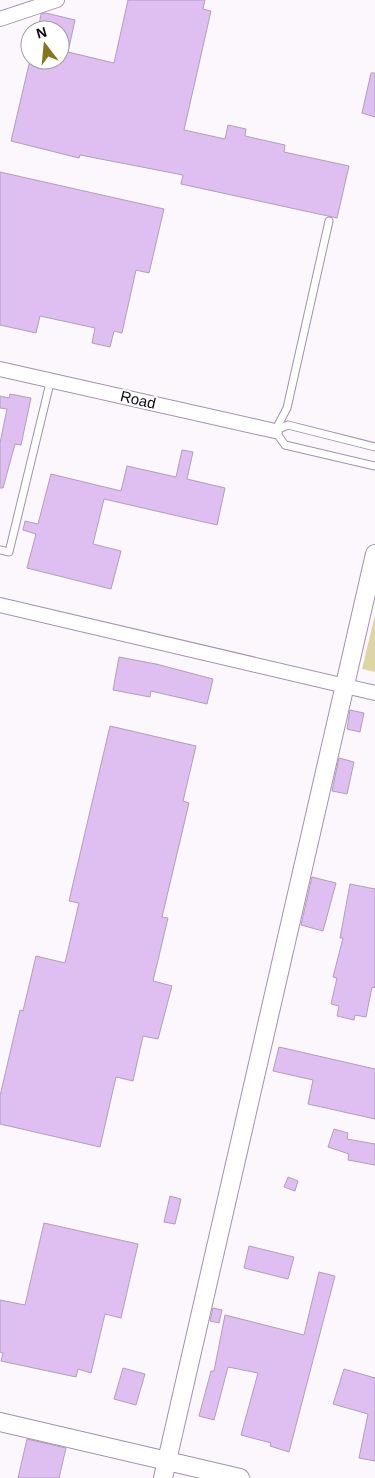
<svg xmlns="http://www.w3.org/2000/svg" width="375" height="1478" viewBox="0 0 375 1478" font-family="Helvetica,sans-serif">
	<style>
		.green { fill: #ddd6a4 }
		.building { fill: #dfbff2; stroke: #b09ebb }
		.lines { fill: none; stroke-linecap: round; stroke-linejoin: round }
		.service-casing { stroke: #a391ae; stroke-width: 9 }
		.minor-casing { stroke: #a391ae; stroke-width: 16 }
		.tertiary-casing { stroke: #a391ae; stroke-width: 20 }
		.service { stroke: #fff; stroke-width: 7 }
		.minor { stroke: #fff; stroke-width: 14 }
		.tertiary { stroke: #fff; stroke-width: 18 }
		.labels { text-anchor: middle; stroke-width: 4; stroke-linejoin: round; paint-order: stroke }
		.street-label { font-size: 15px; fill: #100914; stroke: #fff }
	</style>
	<rect width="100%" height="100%" fill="#fbf7fd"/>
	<polygon class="green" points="375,615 375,672 362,669"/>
	<g class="building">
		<polygon points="128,0 205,0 203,9 211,11 184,130 225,139 228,125 246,129 245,136 285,145 284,152 349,166 337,218 181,184 183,175 80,155 79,158 11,141 30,60 60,60 60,30 38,30 41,14 46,13 75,20 68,52 114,63"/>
		<polygon points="371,73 375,73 375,117 362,113"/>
		<polygon points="0,172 164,209 149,273 136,270 122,333 114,331 110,347 92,343 95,328 40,316 36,333 0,325"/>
		<polygon points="10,394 31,398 21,445 15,444 3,488 0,488 0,443 7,409 0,408 0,396 9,398"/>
		<polygon points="182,450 193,452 187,479 225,488 217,525 104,499 93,544 121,551 111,589 27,568 36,534 23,530 25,521 38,524 51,474 121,491 127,466 176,477"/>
		<polygon points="119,657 156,664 213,679 207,704 151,691 150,697 113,690"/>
		<polygon points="350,710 364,713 360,732 347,729"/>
		<polygon points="110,726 196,746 183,801 189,803 162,917 168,918 153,981 172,986 158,1039 143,1036 133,1081 116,1077 100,1147 0,1124 0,1096 20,1010 23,1011 36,956 65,963 79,903 69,901"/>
		<polygon points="339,758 354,762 347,794 332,791"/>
		<polygon points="312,877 336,883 323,931 301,925"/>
		<polygon points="350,884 375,889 375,988 372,987 366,1017 355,1015 354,1020 337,1016 339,1006 331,1004 337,978 333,977 343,938 340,938"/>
		<polygon points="279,1047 375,1069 375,1119 308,1104 313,1080 273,1071"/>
		<polygon points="334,1129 348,1133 347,1139 375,1144 375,1165 348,1160 349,1154 328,1147"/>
		<polygon points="288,1177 298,1181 295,1191 284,1187"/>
		<polygon points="170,1196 181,1199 175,1224 164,1222"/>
		<polygon points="44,1223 138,1244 121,1318 105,1314 91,1373 78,1369 76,1377 1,1361 3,1353 0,1352 0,1300 25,1305"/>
		<polygon points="249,1246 294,1257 288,1279 244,1268"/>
		<polygon points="319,1272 335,1276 289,1452 270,1446 271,1443 241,1435 258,1373 228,1367 214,1420 199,1416 211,1371 214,1371 225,1315 304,1335"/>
		<polygon points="213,1308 222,1310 219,1323 210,1321"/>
		<polygon points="123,1368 145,1374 136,1405 114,1399"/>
		<polygon points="344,1369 375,1378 375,1461 359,1458 368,1414 333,1404"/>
		<polygon points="27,1439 66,1448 59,1478 18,1478"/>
	</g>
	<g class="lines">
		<defs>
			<g id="service">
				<polyline points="329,221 287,408 275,431 285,445 375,466"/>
				<polyline points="274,431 288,425 375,447"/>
				<polyline points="0,550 9,552 50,383"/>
			</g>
			<g id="minor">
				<polyline points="0,19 57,0"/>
				<polyline points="0,369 275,431"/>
				<polyline points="0,605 375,693"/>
			</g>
			<g id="tertiary">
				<polyline points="0,1422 240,1478"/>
				<polyline points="163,1478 375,554"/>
			</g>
		</defs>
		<use href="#service" class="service-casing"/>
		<use href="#minor" class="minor-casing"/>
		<use href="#tertiary" class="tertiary-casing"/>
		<use href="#service" class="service"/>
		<use href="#minor" class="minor"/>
		<use href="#tertiary" class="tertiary"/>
	</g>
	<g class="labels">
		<g class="street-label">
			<text transform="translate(138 400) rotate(13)" y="5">Road</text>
		</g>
	</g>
	<g transform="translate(45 45) rotate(344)"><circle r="24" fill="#ffffff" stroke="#9f9da1"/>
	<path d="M0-4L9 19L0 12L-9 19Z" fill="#84761a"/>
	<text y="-8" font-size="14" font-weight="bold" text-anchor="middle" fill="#100914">N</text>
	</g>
</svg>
